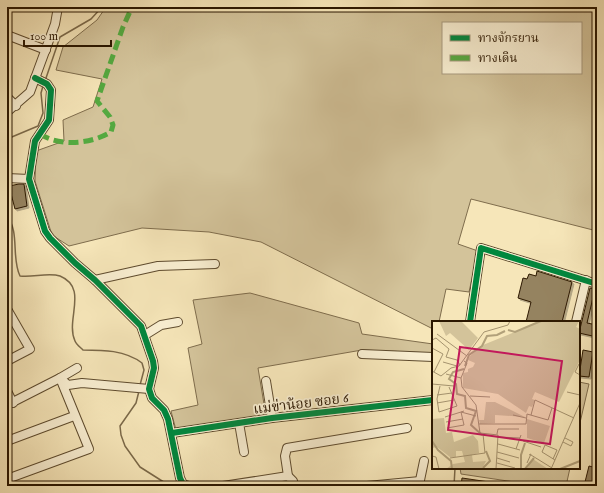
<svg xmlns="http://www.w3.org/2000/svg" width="604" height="493" viewBox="0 0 604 493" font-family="'IM FELL English','Noto Serif Thai',serif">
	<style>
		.green { fill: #d3c39a; stroke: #7f6d4d; fill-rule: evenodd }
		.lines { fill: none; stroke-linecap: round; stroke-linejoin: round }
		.stream { stroke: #7b6949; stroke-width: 1.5 }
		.building { fill: #958360; stroke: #2b1700; filter: url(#shadow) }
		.minor-casing { stroke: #5e4b2e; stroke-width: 10 }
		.minor { stroke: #f9efd2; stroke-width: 8 }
		.quiet { stroke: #54a940; stroke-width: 5; stroke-dasharray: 10 5; stroke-linecap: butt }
		.cycleway-casing { stroke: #f9efd2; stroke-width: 8 }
		.cycleway { stroke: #00873e; stroke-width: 6 }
		.labels { text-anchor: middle; stroke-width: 3.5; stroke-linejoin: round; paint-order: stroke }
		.street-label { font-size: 14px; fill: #2b1700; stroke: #f9efd2 }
		.inset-river { fill: none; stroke: #b1a07a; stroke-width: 2 }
		.inset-road { fill: none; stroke: #a5936f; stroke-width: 1 }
		.view { fill: #c2185b; fill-opacity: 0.15; stroke: #c2185b; stroke-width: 2 }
		.inset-edge { fill: none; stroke: #2b1700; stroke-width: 2 }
	</style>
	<defs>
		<filter id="shadow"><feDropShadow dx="2" dy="2" stdDeviation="0" flood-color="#0004"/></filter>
	</defs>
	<rect width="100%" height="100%" fill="#f6e6b9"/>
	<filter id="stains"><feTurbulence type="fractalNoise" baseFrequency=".005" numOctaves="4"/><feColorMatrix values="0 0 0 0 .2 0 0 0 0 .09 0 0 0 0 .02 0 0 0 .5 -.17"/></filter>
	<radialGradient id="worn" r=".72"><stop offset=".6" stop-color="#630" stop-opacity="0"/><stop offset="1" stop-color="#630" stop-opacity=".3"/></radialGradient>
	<g class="green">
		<path d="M106,7H597V231L471,199L458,244L478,251L469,292L446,289L439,322H433V329L261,242L209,232L142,228L69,246L52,235L35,181L36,151L64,141L63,120L93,107L102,79L56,70L63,47L97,20ZM443,23H581V73H443Z"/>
		<polygon points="250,293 359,323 362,334 433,344 433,353 362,350 258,368 266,416 176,430 171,411 198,405 188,348 202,344 193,300"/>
		<polygon points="579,382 589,384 579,427"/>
		<polygon points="460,468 570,468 566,486 541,486 461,474"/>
	</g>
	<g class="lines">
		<g class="stream">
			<polyline points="45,81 60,37 91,19 102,7"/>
			<polyline points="7,139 38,126 43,113 41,93 43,86"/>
			<path d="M7,216C20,232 11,258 20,276C32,278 48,272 60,276C89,288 65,320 75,341C76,344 80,347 83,350C103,350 125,350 142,363L144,370L140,385"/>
			<polyline points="139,391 136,403 120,426 121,435 125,446 140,467 170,486"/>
			<polyline points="454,486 455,468"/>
		</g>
	</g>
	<g class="building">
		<polygon points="19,184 24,184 27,206 15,209 9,186"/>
		<polygon points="537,271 572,282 562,322 526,322 531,302 518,298 523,278 527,279 529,274 536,276"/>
		<polygon points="590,288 595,289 587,323 597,325 597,337 579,333"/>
		<polygon points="583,350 593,352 589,377 579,376"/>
		<polygon points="589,466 597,468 597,486 584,486"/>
		<polygon points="462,478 496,483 496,486 461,486"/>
	</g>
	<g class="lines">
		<defs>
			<g id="minor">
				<polyline points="7,35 46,50"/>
				<polyline points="35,78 47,84 51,90 49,120 35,141 29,179 45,231 50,238 75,263 95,280 141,326 153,361 154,368 149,389 152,398 164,410 168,419 180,478 183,484 188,486"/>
				<polyline points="7,97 16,106"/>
				<polyline points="7,112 30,92 55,24 58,7"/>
				<polyline points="7,178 29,179"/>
				<polyline points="95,280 158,266 215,264"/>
				<polyline points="7,309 30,349 7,361"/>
				<polyline points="470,322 481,248 597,284"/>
				<polyline points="576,322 586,280"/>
				<polyline points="145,335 161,325 178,322"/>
				<polyline points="362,354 433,357"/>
				<polyline points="266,381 272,418"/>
				<polyline points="7,391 13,403"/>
				<polyline points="7,405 60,378 68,385 82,383 149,389"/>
				<polyline points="239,423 244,452"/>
				<polyline points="172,433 272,418 433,400"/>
				<polyline points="7,441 74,416"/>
				<polyline points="288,476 285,456 287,448 407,428"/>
				<polyline points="7,479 89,449 60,378 77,368"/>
				<polyline points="419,485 424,461"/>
				<polyline points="223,486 288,476 293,481 294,486"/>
				<polyline points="367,486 420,481"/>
			</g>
		</defs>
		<use href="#minor" class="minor-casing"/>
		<use href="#minor" class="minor"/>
		<path class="quiet" d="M40,134C60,147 91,144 111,132L113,125L110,117L97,101L123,27L132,7"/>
		<defs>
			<g id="cycleway">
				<polyline points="35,78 47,84 51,90 49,120 35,141 29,179 45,231 50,238 75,263 95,280 141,326 153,361 154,368 149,389 152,398 164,410 168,419 180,478 183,484 188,486"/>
				<polyline points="470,322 481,248 597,284"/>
				<polyline points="172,433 272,418 433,400"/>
			</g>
		</defs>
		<use href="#cycleway" class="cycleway-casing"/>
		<use href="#cycleway" class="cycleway"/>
	</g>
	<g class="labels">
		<g class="street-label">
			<text transform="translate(301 403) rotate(-7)" y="5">แม่ข่าน้อย ซอย 6</text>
		</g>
	</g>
	<g transform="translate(432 321)">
		<rect width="148" height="148" fill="#f6e6b9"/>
		<path d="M7,0H29L46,17L37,29L18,12L14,15ZM110,0H147L144,6L148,8V39L127,81L103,71L100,78L103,79L100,86L97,85L94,92L66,73L31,67V52L36,51V48L41,46L43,42L36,39L38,35L51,24ZM54,81H63L93,96L63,94V102L48,103L47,99H52ZM12,97L14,112L20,111L22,121L41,114L46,120L47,132L40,134L41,141L54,140L50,148H14L21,143L33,141L30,130H24V136H18L5,126L0,127V98ZM95,98L118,105L112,122L95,117ZM101,138L116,148H95Z" fill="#d3c39a"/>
		<path class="inset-river" d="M76,9L83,11L109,0M33,45L37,34L50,25L55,15L65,14L73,10M32,48L21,51L17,58L24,63L25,73L33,75L34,87L44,90L39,104L50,114M0,120L6,129L19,140L20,148M51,147L58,140L54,130M89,148V134L93,122M93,148L102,137M128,148L148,140"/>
		<path class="inset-road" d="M5,13L35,35M0,19L4,17L17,28L14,36L25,39L28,44M0,27L11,33L2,51M32,40L35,42L29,57L30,66L44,84L48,112L66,114L64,148M11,41L25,45M147,43L143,51L148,54M0,50L9,55L19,47L27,45L52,11L76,4L78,0M14,53L29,57M0,63L22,65M8,65L5,78L7,91L25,85L17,66M135,71L148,74M5,74L20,72M38,75L58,76M5,82L22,79M81,94L94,97M99,94L103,79L142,97M13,96L29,91L44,95M14,101L31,98M47,103H94L95,93L116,99L120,87M15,107L32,104L29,91L32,90M65,113L66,108H87M66,116L88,117M91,120L109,126M131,121L139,125L141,121L133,117M66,123L88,129M84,128L89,114M65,131L87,137M99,134L120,147M0,135L4,136L7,148M18,137L53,132L51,113M65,137L78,141M121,138L125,129L113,124L110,131L123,139M65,142L83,147M95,142L99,133L97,134M119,148L148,82"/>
		<path class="view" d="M28,26L130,40L118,123L16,109Z"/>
		<rect width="148" height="148" class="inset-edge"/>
	</g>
	<rect width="604" height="493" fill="none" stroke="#f6e6b9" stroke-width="24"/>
	<rect x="8" y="8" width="588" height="477" fill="none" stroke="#2b1700" stroke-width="2"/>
	<rect x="12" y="12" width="580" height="469" fill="none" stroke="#2b1700"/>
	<rect x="442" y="22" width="140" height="52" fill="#f9efd2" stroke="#a7997e"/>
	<rect x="450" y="35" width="20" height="6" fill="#00873e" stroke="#a7997e"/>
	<text x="478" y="42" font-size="12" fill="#2b1700">ทางจักรยาน</text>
	<rect x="450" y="55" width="20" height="6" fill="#54a940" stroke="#a7997e"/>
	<text x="478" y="62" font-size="12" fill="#2b1700">ทางเดิน</text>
	<path d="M24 40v6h87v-6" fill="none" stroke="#2b1700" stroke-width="2"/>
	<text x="30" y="40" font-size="12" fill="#2b1700" stroke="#f9efd2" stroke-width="3" paint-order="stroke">100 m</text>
	<rect width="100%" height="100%" filter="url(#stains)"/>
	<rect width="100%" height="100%" fill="url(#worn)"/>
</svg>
